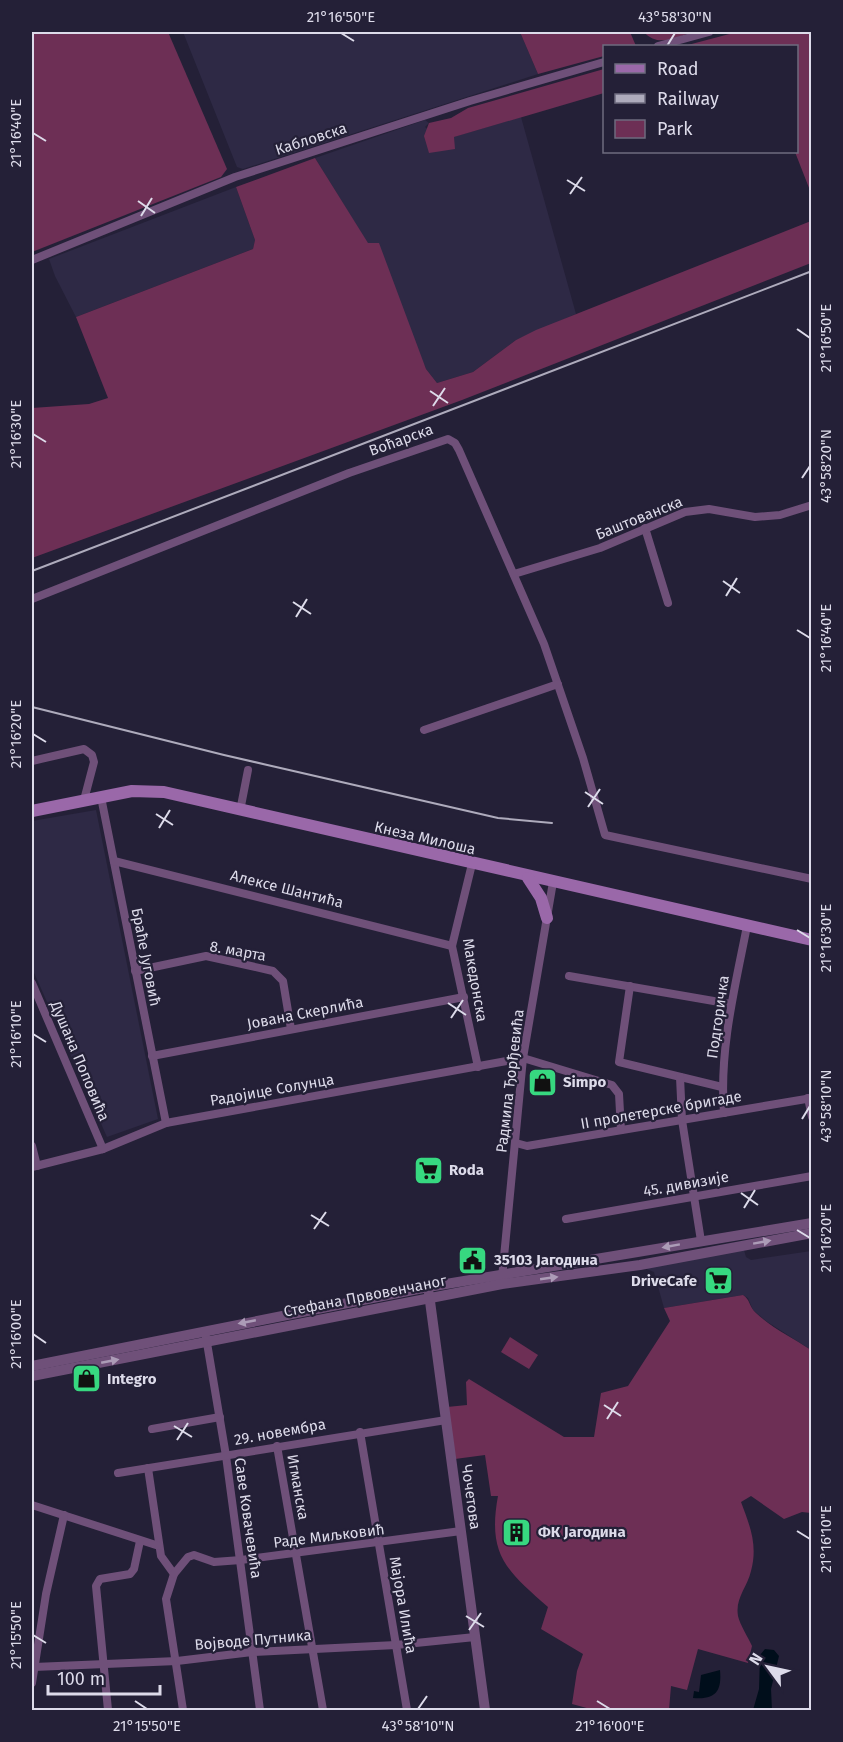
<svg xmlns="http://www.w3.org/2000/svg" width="843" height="1742" viewBox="0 0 843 1742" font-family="'Fira Sans',sans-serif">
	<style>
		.built { fill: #2e2945 }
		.green { fill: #6d2f55 }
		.water { fill: #000e1b }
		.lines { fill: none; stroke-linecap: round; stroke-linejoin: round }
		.minor { stroke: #6f5079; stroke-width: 8 }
		.tertiary { stroke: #6f5079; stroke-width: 10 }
		.secondary { stroke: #9a68a9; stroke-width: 12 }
		.rail { stroke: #aeabbc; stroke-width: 2 }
		.oneway { fill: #ac9cb7 }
		.ticks { fill: none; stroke: #dddbea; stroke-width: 2 }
		.labels { text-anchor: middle; stroke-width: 4.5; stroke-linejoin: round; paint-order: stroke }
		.street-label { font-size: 15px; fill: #dddbea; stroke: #242037 }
		.poi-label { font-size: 15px; font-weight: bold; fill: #dddbea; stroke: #242037; text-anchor: start }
		.neatline { fill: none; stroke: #dddbea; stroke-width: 2 }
		.ticks-label { font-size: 15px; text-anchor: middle; fill: #dddbea }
	</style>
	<rect width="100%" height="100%" fill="#242037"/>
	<g class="built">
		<polygon points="183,32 520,32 538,74 243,169 237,167"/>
		<polygon points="521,117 576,314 516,340 473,372 437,383 426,369 368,244 315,158 425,120 429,123 425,127 454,149 453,137"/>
		<polygon points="236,187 255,240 253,249 76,317 55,276 49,259"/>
		<polygon points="96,810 158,1119 107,1137 32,968 32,821"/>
		<polygon points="744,1250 746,1257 751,1260 811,1251 811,1350 766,1321 753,1310 748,1298 743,1295 664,1308 654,1272 642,1267"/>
	</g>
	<g class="green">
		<polygon points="32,32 168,32 227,169 221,177 32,252"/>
		<polygon points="520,32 630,32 636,46 604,46 604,56 538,74"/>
		<path d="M644,32H693C676,37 658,48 644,32Z"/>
		<polygon points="737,32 811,32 811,193 795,152 796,46 684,46"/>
		<polygon points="604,69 604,93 454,137 455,149 429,153 424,136 429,123 451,118 468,108"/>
		<polygon points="315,158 368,243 379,243 426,369 437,383 473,372 516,340 536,330 811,221 811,263 462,400 32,558 32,408 89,404 108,398 76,317 253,249 255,240 236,187"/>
		<path d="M743,1295C750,1299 749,1307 756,1313C772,1328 793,1338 811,1350V1513L802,1512L784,1519L751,1496L741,1502C750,1526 758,1545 751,1571C747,1588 735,1598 738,1616C740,1625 748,1637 752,1646L748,1663L698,1649L687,1690L671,1686L669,1710H594L572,1704L577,1671L583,1654L541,1629L548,1607C507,1571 487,1555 498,1496H491L485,1455L455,1459L447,1407L467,1405L466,1382L469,1379L564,1437H594L601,1393L628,1386L670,1321L664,1308Z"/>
		<polygon points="510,1337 538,1355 529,1369 501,1352"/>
	</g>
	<g class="water">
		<polygon points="765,1649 774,1650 779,1656 771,1689 772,1710 753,1710 759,1689 760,1655"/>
		<path d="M720,1670C722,1691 716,1700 693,1698L694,1691L699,1692L701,1675Z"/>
	</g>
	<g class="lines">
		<g class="minor">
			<polyline points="658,46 709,32"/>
			<polyline points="32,260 235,177 470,101 604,62"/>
			<polyline points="645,528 668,603"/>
			<polyline points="514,574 600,548 685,512 709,509 755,517 780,515 812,505"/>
			<polyline points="32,599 349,473 448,439 455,443 459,450 544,644 583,758 605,835 812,879"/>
			<polyline points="424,730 558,684"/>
			<polyline points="32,761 84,749 92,755 94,762 84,800"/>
			<polyline points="101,797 166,1123"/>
			<polyline points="240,811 248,770"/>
			<polyline points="114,861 452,946"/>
			<polyline points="472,864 452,946 478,1067"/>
			<polyline points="135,971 206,956 273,971 283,981 291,1029"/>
			<polyline points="569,976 731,1004"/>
			<polyline points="32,983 103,1149"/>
			<polyline points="630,986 619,1062 722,1087"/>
			<polyline points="152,1056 464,997"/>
			<polyline points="680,1077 682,1120 701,1241"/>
			<polyline points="808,1098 812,1117"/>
			<path d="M724,1113C719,1050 735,987 747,926"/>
			<polyline points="516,1143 527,1146 812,1098"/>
			<polyline points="32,1146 37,1166"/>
			<polyline points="32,1167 103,1149 166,1123 523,1058 612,1085 619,1094 621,1130"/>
			<polyline points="566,1219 812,1176"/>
			<polyline points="502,1278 523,1058 553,882"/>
			<polyline points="206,1337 226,1456 260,1710"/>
			<polyline points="152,1429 220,1417"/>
			<polyline points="360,1432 407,1710"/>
			<polyline points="277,1446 323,1710"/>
			<polyline points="148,1468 161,1556 174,1574 166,1599 183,1710"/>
			<polyline points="118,1473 446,1420"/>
			<polyline points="32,1505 159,1546"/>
			<polyline points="174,1574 188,1557 194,1555 214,1562 241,1560 461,1531"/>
			<polyline points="34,1667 177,1661 252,1652 396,1645 475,1637"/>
			<polyline points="32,1683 46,1594 64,1515"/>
			<polyline points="108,1710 96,1586 100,1579 130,1574 134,1569 140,1541"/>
		</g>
		<g class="tertiary">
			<polyline points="429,1294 485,1710"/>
			<polyline points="32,1366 428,1287 812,1223"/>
			<polyline points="32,1376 502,1284 640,1265 812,1233"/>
		</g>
		<g class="secondary">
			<polyline points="32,811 132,791 164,792 812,940"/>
			<polyline points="528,878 541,898 547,918"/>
		</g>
		<g class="rail">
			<polyline points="32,571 812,271"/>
			<polyline points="32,707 224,755 498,818 552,823"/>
		</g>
	</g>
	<defs><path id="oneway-solid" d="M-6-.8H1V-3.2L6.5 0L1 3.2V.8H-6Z" transform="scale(1.5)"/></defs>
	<g class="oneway">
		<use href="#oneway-solid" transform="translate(762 1242) rotate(-10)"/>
		<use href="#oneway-solid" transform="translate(671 1246) rotate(170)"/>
		<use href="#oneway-solid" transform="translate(549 1278) rotate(-8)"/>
		<use href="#oneway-solid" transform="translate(247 1322) rotate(169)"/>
		<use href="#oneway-solid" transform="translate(110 1361) rotate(-11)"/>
	</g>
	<path class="ticks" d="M341,33L354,41M667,46L675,33M33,133L46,141M567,180L585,191M570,194L582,177M138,201L155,213M141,216L152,198M797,329L810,338M430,391L448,403M433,406L445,388M33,434L46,442M802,478L810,466M723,581L740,593M726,596L737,578M293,602L311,614M296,617L307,599M797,630L810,638M33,734L46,742M585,792L603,804M588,807L600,789M156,814L173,825M159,828L170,810M797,930L810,938M448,1003L466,1015M451,1018L463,1000M33,1034L46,1042M802,1119L810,1106M741,1193L758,1205M744,1208L755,1190M311,1215L329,1226M314,1229L326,1212M797,1230L810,1238M33,1334L46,1343M604,1405L621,1416M607,1419L618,1402M174,1426L192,1437M177,1440L188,1423M797,1531L810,1539M466,1616L484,1627M469,1630L481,1613M33,1635L46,1643M135,1701L147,1709M597,1701L610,1709M418,1709L427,1696"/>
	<defs>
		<symbol id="shop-square" viewBox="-11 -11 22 22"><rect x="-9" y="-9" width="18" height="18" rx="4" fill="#37d880" stroke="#242037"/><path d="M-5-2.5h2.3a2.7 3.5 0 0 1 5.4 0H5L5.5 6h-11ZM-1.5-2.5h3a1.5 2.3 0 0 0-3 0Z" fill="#111"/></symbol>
		<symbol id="supermarket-square" viewBox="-11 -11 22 22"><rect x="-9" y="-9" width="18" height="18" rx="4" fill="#37d880" stroke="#242037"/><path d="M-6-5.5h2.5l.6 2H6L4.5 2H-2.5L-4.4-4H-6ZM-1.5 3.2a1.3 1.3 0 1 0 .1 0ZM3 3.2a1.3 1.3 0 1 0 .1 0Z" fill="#111"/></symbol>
		<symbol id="civic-square" viewBox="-11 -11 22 22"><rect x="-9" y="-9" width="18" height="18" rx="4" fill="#37d880" stroke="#242037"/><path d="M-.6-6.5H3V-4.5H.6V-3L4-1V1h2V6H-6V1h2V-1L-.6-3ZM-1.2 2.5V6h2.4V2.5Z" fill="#111"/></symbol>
		<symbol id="building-square" viewBox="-11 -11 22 22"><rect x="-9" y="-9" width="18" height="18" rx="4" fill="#37d880" stroke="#242037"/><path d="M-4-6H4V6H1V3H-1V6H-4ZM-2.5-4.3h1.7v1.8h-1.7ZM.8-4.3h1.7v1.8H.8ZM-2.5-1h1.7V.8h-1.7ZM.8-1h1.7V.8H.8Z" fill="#111"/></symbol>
	</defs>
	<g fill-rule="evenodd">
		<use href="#shop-square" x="526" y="1066" width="33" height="33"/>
		<use href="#supermarket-square" x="412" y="1154" width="33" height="33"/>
		<use href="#civic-square" x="456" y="1244" width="33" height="33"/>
		<use href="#supermarket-square" x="702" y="1264" width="33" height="33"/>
		<use href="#shop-square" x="70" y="1362" width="33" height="33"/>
		<use href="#building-square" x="500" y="1516" width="33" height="33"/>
	</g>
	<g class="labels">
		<g class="street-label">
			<text transform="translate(311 139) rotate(-18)" y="5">Кабловска</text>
			<text transform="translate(401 440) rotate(-20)" y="5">Воћарска</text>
			<text transform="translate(639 518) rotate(-22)" y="5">Баштованска</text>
			<text transform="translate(425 838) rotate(13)" y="5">Кнеза Милоша</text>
			<text transform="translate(287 889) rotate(14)" y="5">Алексе Шантића</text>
			<text transform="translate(238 951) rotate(10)" y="5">8. марта</text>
			<text transform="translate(146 957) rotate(79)" y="5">Браће Југовић</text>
			<text transform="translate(475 980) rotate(80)" y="5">Македонска</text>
			<text transform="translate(305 1013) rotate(-11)" y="5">Јована Скерлића</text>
			<text transform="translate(718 1017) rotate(-82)" y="5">Подгоричка</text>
			<text transform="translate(80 1061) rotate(67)" y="5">Душана Поповића</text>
			<text transform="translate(510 1081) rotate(-83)" y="5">Радмила Ђорђевића</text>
			<text transform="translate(272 1090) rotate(-10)" y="5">Радојице Солунца</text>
			<text transform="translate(661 1110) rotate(-10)" y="5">II пролетерске бригаде</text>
			<text transform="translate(686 1184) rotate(-10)" y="5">45. дивизије</text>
			<text transform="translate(365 1296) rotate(-11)" y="5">Стефана Првовенчаног</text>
			<text transform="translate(280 1432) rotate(-10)" y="5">29. новембра</text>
			<text transform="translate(298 1487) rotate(80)" y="5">Игманска</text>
			<text transform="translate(471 1497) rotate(82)" y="5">Чочетова</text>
			<text transform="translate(248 1518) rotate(82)" y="5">Саве Ковачевића</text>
			<text transform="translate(329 1536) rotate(-7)" y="5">Раде Миљковић</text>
			<text transform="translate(403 1605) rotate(80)" y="5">Мајора Илића</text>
			<text transform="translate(253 1640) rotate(-5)" y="5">Војводе Путника</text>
		</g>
		<g class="poi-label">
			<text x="563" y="1087">Simpo</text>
			<text x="449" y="1175">Roda</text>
			<text x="494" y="1265">35103 Јагодина</text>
			<text x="697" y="1286" text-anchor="end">DriveCafe</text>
			<text x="107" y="1384">Integro</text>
			<text x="538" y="1537">ФК Јагодина</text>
		</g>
	</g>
	<rect width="843" height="1742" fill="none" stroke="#242037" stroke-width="66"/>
	<rect x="603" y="45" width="195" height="108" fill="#242037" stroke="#6e6b7f" stroke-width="1.5"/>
	<rect x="615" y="64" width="30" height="9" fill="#9a68a9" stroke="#6e6b7f" stroke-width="1.5"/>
	<text x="657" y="75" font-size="18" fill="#dddbea">Road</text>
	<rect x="615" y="94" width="30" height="9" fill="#aeabbc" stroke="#6e6b7f" stroke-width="1.5"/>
	<text x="657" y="105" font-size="18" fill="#dddbea">Railway</text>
	<rect x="615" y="120" width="30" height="18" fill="#6d2f55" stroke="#6e6b7f" stroke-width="1.5"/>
	<text x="657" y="135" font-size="18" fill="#dddbea">Park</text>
	<g transform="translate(768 1667) rotate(303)" stroke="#242037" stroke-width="4.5" paint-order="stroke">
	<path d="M0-4.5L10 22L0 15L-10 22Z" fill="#dddbea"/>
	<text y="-9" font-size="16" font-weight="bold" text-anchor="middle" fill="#dddbea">N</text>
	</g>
	<path d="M48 1685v9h112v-9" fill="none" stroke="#dddbea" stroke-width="3"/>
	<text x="57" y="1685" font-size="18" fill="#dddbea" stroke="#242037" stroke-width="4.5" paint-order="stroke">100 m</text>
	<rect x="33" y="33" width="777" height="1676" class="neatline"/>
	<g class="ticks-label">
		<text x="341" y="22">21°16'50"E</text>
		<text x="675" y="22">43°58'30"N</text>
		<text transform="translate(16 133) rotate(-90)" y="5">21°16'40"E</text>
		<text transform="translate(826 338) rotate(-90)" y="5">21°16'50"E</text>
		<text transform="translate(16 434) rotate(-90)" y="5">21°16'30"E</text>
		<text transform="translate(826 466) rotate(-90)" y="5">43°58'20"N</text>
		<text transform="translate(826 638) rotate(-90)" y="5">21°16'40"E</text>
		<text transform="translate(16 734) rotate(-90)" y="5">21°16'20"E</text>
		<text transform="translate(826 938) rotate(-90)" y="5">21°16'30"E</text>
		<text transform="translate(16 1034) rotate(-90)" y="5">21°16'10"E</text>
		<text transform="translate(826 1106) rotate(-90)" y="5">43°58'10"N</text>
		<text transform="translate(826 1238) rotate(-90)" y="5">21°16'20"E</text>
		<text transform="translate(16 1334) rotate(-90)" y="5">21°16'00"E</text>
		<text transform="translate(826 1539) rotate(-90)" y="5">21°16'10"E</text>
		<text transform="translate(16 1635) rotate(-90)" y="5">21°15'50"E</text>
		<text x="147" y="1731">21°15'50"E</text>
		<text x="418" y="1731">43°58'10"N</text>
		<text x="610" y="1731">21°16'00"E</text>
	</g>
</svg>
